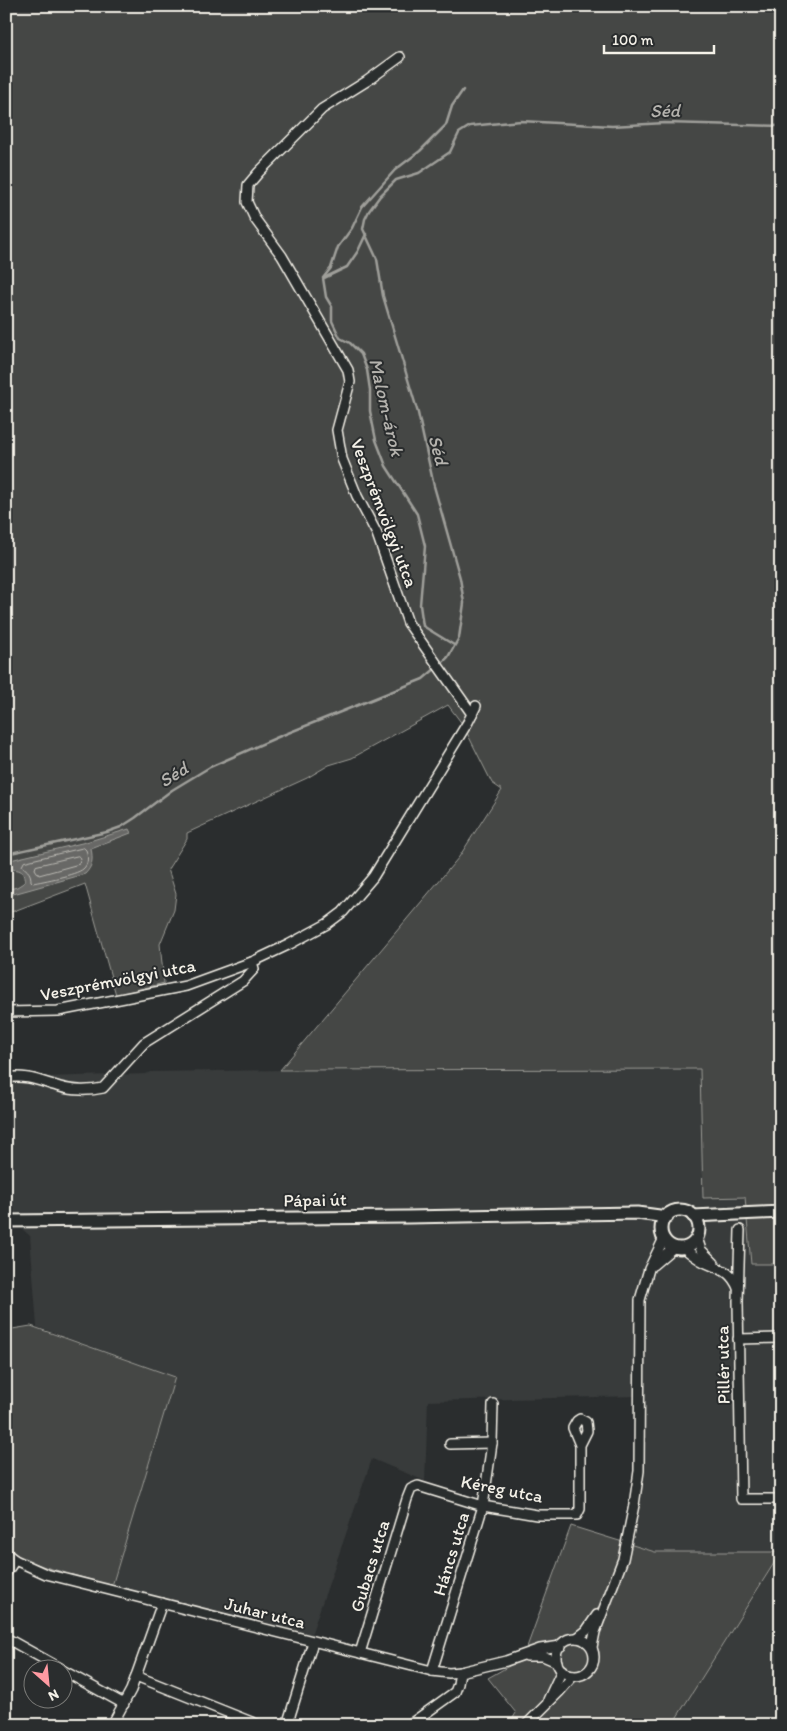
<svg xmlns="http://www.w3.org/2000/svg" width="787" height="1731" viewBox="0 0 787 1731" font-family="Itim,sans-serif">
	<style>
		.built { fill: #373a3a }
		.green { fill: #444645; stroke: #9c9c96 }
		.water { fill: #676866; stroke: #9f9f9a }
		.lines { fill: none; stroke-linecap: round; stroke-linejoin: round }
		.shore { stroke: #bcbab4; stroke-width: 1 }
		.stream { stroke: #9f9f9a; stroke-width: 2.5 }
		.minor-casing { stroke: #f4f1e8; stroke-width: 12 }
		.major-casing { stroke: #f4f1e8; stroke-width: 15 }
		.minor { stroke: #2a2d2e; stroke-width: 9 }
		.major { stroke: #2a2d2e; stroke-width: 11 }
		.labels { text-anchor: middle; stroke-width: 4; stroke-linejoin: round; paint-order: stroke }
		.street-label { font-size: 18px; fill: #f4f1e8; stroke: #2a2d2e }
		.water-label { font-size: 19px; font-style: italic; fill: #b5b3ae; stroke: #2a2d2e }
	</style>
	<rect width="100%" height="100%" fill="#2a2d2e"/>
	<filter id="ink" filterUnits="userSpaceOnUse"><feTurbulence type="fractalNoise" baseFrequency=".02" numOctaves="2"/><feDisplacementMap in="SourceGraphic" scale="10" xChannelSelector="R" yChannelSelector="G"/><feConvolveMatrix kernelMatrix="1 2 1 2 8 2 1 2 1" color-interpolation-filters="sRGB"/></filter>
	<g filter="url(#ink)">
		<g class="built">
			<polygon points="699,1068 745,1197 751,1263 781,1264 781,1552 655,1552 627,1544 635,1505 640,1396 428,1401 425,1481 372,1459 311,1635 112,1586 175,1377 37,1327 30,1236 6,1215 6,1078 146,1074 150,1072 280,1070"/>
			<polygon points="781,1553 781,1725 672,1725"/>
		</g>
		<g class="green">
			<polygon points="6,6 781,6 781,1264 751,1264 745,1197 703,1198 700,1069 280,1070 459,857 502,790 492,783 463,725 448,705 352,758 329,765 307,778 187,833 187,839 168,869 176,894 174,910 160,944 164,983 116,995 85,884 6,914"/>
			<polygon points="31,1326 175,1377 112,1586 45,1567 21,1558 6,1546 6,1330"/>
			<polygon points="571,1526 655,1552 781,1552 672,1725 509,1725 516,1713 488,1678 523,1658"/>
		</g>
		<path class="water" d="M129,829L131,833L91,848C93,859 93,866 85,874L6,896V890L17,887L25,882C27,870 16,868 6,870V861L86,842Z"/>
		<g class="lines">
			<g class="shore">
				<path d="M84,848L86,850C88,856 89,864 83,869C76,875 43,881 33,883L31,881C31,873 28,871 22,866L24,862Z"/>
				<polygon points="78,856 81,858 79,864 39,875 35,869 36,866"/>
			</g>
			<g class="stream">
				<polyline points="324,278 347,267 358,251 366,234"/>
				<polyline points="454,645 423,626 420,605 425,546 417,514 386,466 376,440 370,411 370,390 367,370 361,354 350,343 340,338 332,321 332,307 326,297 323,278 331,268 338,247 352,228 362,207 395,170 420,151 446,125 452,106 463,90"/>
				<polyline points="440,665 448,657 459,638 464,603 460,578 434,486 418,413 383,296 377,259 363,229 365,219 369,211 380,196 396,180 419,173 450,152 459,133 470,126 521,121 612,126 665,123 781,126"/>
				<polyline points="6,854 107,832 121,827 135,818 172,790 210,767 278,737 423,679 436,668"/>
			</g>
			<defs>
				<g id="minor">
					<polyline points="400,57 367,81 322,109 259,172 248,185 247,202 255,219 282,256 348,370 350,382 337,430 342,459 357,496 377,534 408,623 472,714"/>
					<polyline points="6,1012 58,1011 186,986 252,962 288,945 327,924 343,912 373,877 468,722 476,706"/>
					<path d="M6,1078C26,1074 42,1082 60,1087C73,1091 90,1091 103,1088L144,1043L243,981L254,969L252,962"/>
					<polyline points="740,1230 738,1301 741,1499 781,1499"/>
					<polyline points="697,1238 701,1250 714,1263"/>
					<path d="M684,1248C690,1253 696,1258 704,1262C720,1270 730,1269 738,1288"/>
					<polyline points="653,1265 674,1247"/>
					<polyline points="738,1339 781,1338"/>
					<polyline points="450,1444 492,1443"/>
					<polyline points="6,1553 15,1560 46,1574 432,1671 449,1673 460,1672 506,1661 540,1649 561,1646"/>
					<polyline points="6,1573 15,1560"/>
					<polyline points="6,1638 60,1668"/>
					<polyline points="577,1638 586,1631 597,1615"/>
					<circle cx="575" cy="1657" r="19"/>
					<polyline points="592,1647 595,1632 623,1559 634,1505 639,1471 640,1300 649,1269 664,1238"/>
					<polyline points="360,1653 407,1499 411,1489 418,1486 483,1506 537,1515 577,1515 580,1509 580,1445 587,1431 586,1422 580,1419 577,1421 573,1428 580,1445"/>
					<polyline points="527,1656 543,1656 557,1662"/>
					<polyline points="62,1670 124,1704"/>
					<polyline points="432,1671 483,1506 492,1443 493,1404"/>
					<polyline points="136,1676 259,1725"/>
					<polyline points="548,1700 562,1670"/>
					<polyline points="112,1725 131,1690 162,1603"/>
					<polyline points="287,1725 313,1642"/>
					<polyline points="409,1725 455,1692 458,1684 460,1672"/>
					<polyline points="526,1725 559,1692 573,1676"/>
				</g>
				<g id="major">
					<circle cx="680" cy="1229" r="19"/>
					<polyline points="693,1216 781,1212"/>
					<polyline points="6,1221 408,1217 637,1213 667,1217"/>
				</g>
			</defs>
			<use href="#minor" class="minor-casing"/>
			<use href="#major" class="major-casing"/>
			<use href="#minor" class="minor"/>
			<use href="#major" class="major"/>
		</g>
	</g>
	<g class="labels">
		<g class="street-label">
			<text transform="translate(384 513) rotate(69)" y="6">Veszprémvölgyi utca</text>
			<text transform="translate(118 980) rotate(-11)" y="6">Veszprémvölgyi utca</text>
			<text transform="translate(315 1200) rotate(-1)" y="6">Pápai út</text>
			<text transform="translate(723 1365) rotate(-91)" y="6">Pillér utca</text>
			<text transform="translate(502 1489) rotate(11)" y="6">Kéreg utca</text>
			<text transform="translate(451 1554) rotate(-73)" y="6">Háncs utca</text>
			<text transform="translate(370 1566) rotate(-73)" y="6">Gubacs utca</text>
			<text transform="translate(265 1613) rotate(14)" y="6">Juhar utca</text>
		</g>
		<g class="water-label">
			<text transform="translate(665 110) rotate(-1)" y="7">Séd</text>
			<text transform="translate(387 407) rotate(77)" y="7">Malom-árok</text>
			<text transform="translate(439 450) rotate(75)" y="7">Séd</text>
			<text transform="translate(173 774) rotate(-32)" y="7">Séd</text>
		</g>
	</g>
	<rect width="787" height="1731" fill="none" stroke="#2a2d2e" stroke-width="25"/>
	<rect x="12" y="12" width="762" height="1706" fill="none" stroke="#f4f1e8" stroke-width="2" filter="url(#ink)"/>
	<g transform="translate(48 1684) rotate(153)"><circle r="24" fill="#2a2d2e" stroke="#7b7b78"/>
	<path d="M0-4L9 19L0 12L-9 19Z" fill="#ff9aa2"/>
	<text y="-8" font-size="14" font-weight="bold" text-anchor="middle" fill="#f4f1e8">N</text>
	</g>
	<path d="M604 45v8h110v-8" fill="none" stroke="#f4f1e8" stroke-width="2.5"/>
	<text x="612" y="45" font-size="15" fill="#f4f1e8" stroke="#2a2d2e" stroke-width="4" paint-order="stroke">100 m</text>
</svg>
